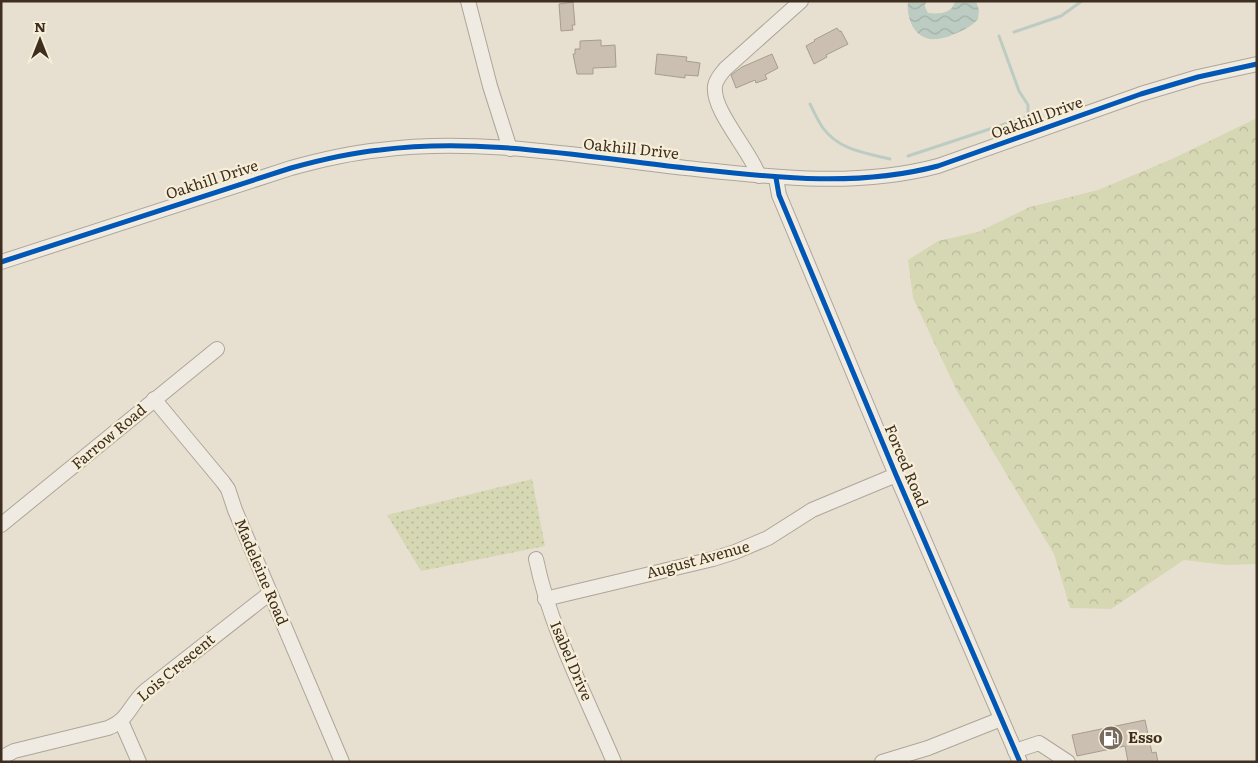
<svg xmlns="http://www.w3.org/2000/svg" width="1258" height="763" viewBox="0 0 1258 763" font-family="Literata,serif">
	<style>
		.grass { fill: url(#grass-dots) }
		.forest { fill: url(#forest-crowns) }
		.water { fill: url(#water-waves) }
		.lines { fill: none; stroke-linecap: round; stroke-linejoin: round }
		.stream { stroke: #bcccc2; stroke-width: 3 }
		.building { fill: #cbbfb2; stroke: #a89c90 }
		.minor-casing { stroke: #ada599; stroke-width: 16 }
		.minor { stroke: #efebe3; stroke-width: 14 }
		.cycleway-casing { stroke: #f7eed8; stroke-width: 8 }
		.cycleway { stroke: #0057b8; stroke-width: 5 }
		.labels { text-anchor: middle; stroke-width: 4.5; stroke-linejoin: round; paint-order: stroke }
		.street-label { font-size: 15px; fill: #3d2e20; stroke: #f7eed8 }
		.poi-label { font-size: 15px; font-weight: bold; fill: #3d2e20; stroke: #f7eed8; text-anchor: start }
	</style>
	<defs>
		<pattern id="grass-dots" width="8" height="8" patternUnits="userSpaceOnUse" patternTransform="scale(1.25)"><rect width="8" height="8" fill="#d6d7b3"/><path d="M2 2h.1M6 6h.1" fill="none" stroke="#b9b99a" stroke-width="1.8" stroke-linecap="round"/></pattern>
		<pattern id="forest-crowns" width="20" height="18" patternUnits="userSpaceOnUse" patternTransform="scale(1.25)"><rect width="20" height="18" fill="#d6d7b3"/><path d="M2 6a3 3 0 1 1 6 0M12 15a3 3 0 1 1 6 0" fill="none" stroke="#b9b99a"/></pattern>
		<pattern id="water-waves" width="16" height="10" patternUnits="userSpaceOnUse" patternTransform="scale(1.25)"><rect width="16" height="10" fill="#bcccc2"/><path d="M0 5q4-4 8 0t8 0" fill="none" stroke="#a2b0a6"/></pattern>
	</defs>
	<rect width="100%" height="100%" fill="#e7e0d1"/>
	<polygon class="grass" points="532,479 545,546 421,571 387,515"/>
	<polygon class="forest" points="1257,118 1257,564 1226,565 1184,560 1111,609 1070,608 1054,554 957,391 913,298 908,260 938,241 978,232 1030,207 1098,190 1172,159"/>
	<path class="water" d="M908,1H928L925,4V7L928,13C939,14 952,14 955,1H976L979,10L978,19C973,25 966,29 959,32C952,35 944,39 936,39C915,41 906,19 908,1Z"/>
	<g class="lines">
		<g class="stream">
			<polyline points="1014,32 1061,16 1082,1"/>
			<path d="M810,104C814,112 818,121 823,128C839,150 865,153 890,159"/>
			<polyline points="908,156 1008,123 1023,119 1028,115 1028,105 1019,91 999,36"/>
		</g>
	</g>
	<g class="building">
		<polygon points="573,2 575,25 572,25 573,30 561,31 559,4"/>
		<polygon points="837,28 839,31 841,31 848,44 826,55 827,57 814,64 806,46 815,41 814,40"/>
		<polygon points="601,40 601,46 615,45 616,67 593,68 593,74 577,74 573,54 575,54 575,49 580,49 580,41"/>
		<polygon points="657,54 687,57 686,61 700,63 698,76 685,75 685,78 655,74"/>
		<polygon points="772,54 778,68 765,75 767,79 756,83 755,80 736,88 731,75 742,67"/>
		<polygon points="1145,720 1152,753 1156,752 1158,762 1128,762 1125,746 1077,756 1072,735"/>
	</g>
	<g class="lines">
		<defs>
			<g id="minor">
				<polyline points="468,1 490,86 510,149"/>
				<path d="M759,176C750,150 712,111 715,86C716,79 721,74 725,69L801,1"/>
				<polyline points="776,178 779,195 896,475 1020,762"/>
				<path d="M1,262L291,168C320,160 349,153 380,150C480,137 586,157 686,168C770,177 855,188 938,166L1141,94L1198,77L1257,64"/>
				<polyline points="154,399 223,482 228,489 235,510 342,762"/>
				<polyline points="1,525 217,349"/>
				<path d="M536,559C550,628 586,696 614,762"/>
				<polyline points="545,599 713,559 735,552 768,538 812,510 896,475"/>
				<polyline points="121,721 139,762"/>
				<polyline points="1015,751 1039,743 1068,762"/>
				<path d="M1,758L14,751L108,728C129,720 130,704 145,691L270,593"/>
				<polyline points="882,762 928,748 1001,719"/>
			</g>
		</defs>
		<use href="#minor" class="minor-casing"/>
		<use href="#minor" class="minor"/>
		<defs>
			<g id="cycleway">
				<polyline points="776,178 779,195 896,475 1020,762"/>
				<path d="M1,262L291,168C320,160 349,153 380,150C480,137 586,157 686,168C770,177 855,188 938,166L1141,94L1198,77L1257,64"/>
			</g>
		</defs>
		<use href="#cycleway" class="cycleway-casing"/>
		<use href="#cycleway" class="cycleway"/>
	</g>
	<defs>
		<symbol id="fuel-disc" viewBox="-11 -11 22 22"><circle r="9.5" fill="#786c5e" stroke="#f7eed8"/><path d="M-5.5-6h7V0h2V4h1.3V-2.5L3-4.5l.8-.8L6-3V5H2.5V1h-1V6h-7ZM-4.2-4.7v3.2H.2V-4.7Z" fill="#fff"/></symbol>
	</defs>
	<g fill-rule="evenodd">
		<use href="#fuel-disc" x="1097" y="724" width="28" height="28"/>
	</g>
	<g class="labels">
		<g class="street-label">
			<text transform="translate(1037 118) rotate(-20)" y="5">Oakhill Drive</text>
			<text transform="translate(631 149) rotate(6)" y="5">Oakhill Drive</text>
			<text transform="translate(212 180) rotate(-18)" y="5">Oakhill Drive</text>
			<text transform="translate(109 437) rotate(-40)" y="5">Farrow Road</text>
			<text transform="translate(906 466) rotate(67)" y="5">Forced Road</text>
			<text transform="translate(698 560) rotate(-15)" y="5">August Avenue</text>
			<text transform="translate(261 572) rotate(67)" y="5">Madeleine Road</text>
			<text transform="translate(571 661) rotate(67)" y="5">Isabel Drive</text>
			<text transform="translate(176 668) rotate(-40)" y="5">Lois Crescent</text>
		</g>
		<g class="poi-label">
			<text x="1128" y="743">Esso</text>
		</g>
	</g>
	<rect width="1258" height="763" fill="none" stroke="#3d2e20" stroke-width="5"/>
	<g transform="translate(40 40)" stroke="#f7eed8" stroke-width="4" paint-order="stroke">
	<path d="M0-4L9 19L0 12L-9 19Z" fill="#3d2e20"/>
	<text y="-8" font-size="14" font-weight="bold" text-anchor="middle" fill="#3d2e20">N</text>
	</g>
</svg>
